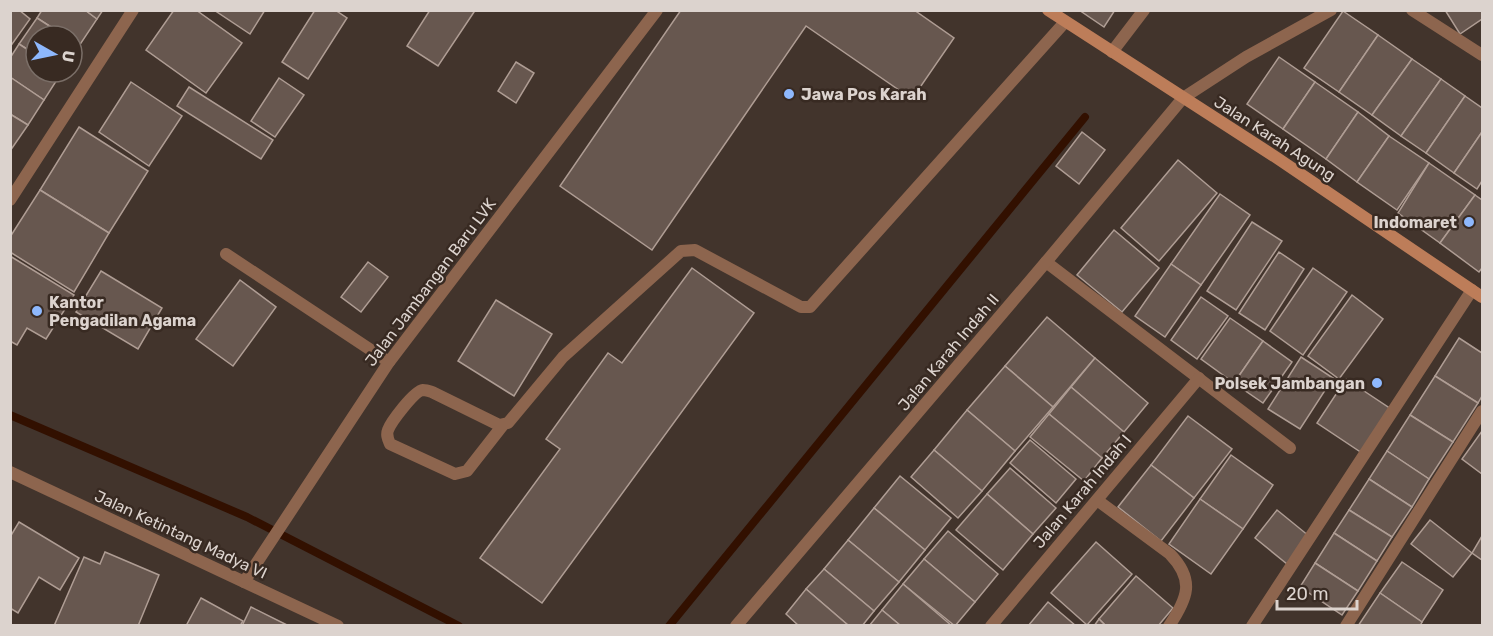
<svg xmlns="http://www.w3.org/2000/svg" width="1493" height="636" viewBox="0 0 1493 636" font-family="Rubik,sans-serif">
	<style>
		.lines { fill: none; stroke-linecap: round; stroke-linejoin: round }
		.stream { stroke: #321000; stroke-width: 8 }
		.building { fill: #67574f; stroke: #af9d94; stroke-width: 1.5 }
		.lane { stroke: #8d654e; stroke-width: 12 }
		.street { stroke: #8d654e; stroke-width: 12 }
		.secondary { stroke: #bd7d59; stroke-width: 12 }
		.poi-dot { fill: #8eb8fd; stroke: #382a22; stroke-width: 2 }
		.labels { text-anchor: middle; stroke-width: 5; stroke-linejoin: round; paint-order: stroke }
		.poi-label { font-size: 16px; font-weight: bold; fill: #dcd3ce; stroke: #382a22; text-anchor: start }
		.street-label { font-size: 16px; fill: #dcd3ce; stroke: #382a22 }
	</style>
	<rect width="100%" height="100%" fill="#42342c"/>
	<g class="lines">
		<g class="stream">
			<polyline points="10,415 247,517 459,626"/>
			<polyline points="669,626 1085,117"/>
		</g>
	</g>
	<g class="building">
		<polygon points="10,10 19,10 30,19 10,47"/>
		<polygon points="42,10 85,10 97,19 79,46 72,41 72,36 65,36 37,18"/>
		<polygon points="85,10 103,10 97,19"/>
		<polygon points="174,10 196,10 242,43 206,93 146,50"/>
		<polygon points="214,10 265,10 250,34"/>
		<polygon points="315,10 335,10 347,18 308,79 282,62"/>
		<polygon points="430,10 472,10 474,12 438,66 407,46"/>
		<polygon points="681,10 914,10 954,38 912,99 806,26 652,250 560,186"/>
		<polygon points="1079,10 1115,10 1104,27"/>
		<polygon points="1445,10 1482,10 1482,19 1460,34"/>
		<polygon points="1343,11 1378,35 1339,92 1304,68"/>
		<polygon points="37,18 65,36 36,36 36,55 19,44"/>
		<polygon points="1378,35 1412,59 1372,115 1339,92"/>
		<polygon points="72,41 79,46 72,57"/>
		<polygon points="19,44 36,55 36,72 62,72 44,100 10,77 10,58"/>
		<polygon points="1279,57 1315,82 1283,129 1247,104"/>
		<polygon points="1412,59 1441,79 1401,136 1372,115"/>
		<polygon points="516,62 534,73 516,103 498,91"/>
		<polygon points="10,77 44,100 28,125 10,114"/>
		<polygon points="279,78 304,95 275,137 251,121"/>
		<polygon points="1441,79 1465,96 1426,153 1401,136"/>
		<polygon points="131,82 182,116 149,166 99,132"/>
		<polygon points="1315,82 1358,112 1326,159 1283,129"/>
		<polygon points="189,87 273,140 261,159 177,106"/>
		<polygon points="1465,96 1482,108 1482,132 1454,173 1426,153"/>
		<polygon points="1358,112 1389,136 1357,182 1326,159"/>
		<polygon points="10,114 28,125 10,151"/>
		<polygon points="79,127 148,171 109,233 40,190"/>
		<polygon points="1082,132 1105,150 1079,184 1056,166"/>
		<polygon points="1482,132 1482,181 1477,189 1454,173"/>
		<polygon points="1389,136 1429,163 1397,210 1357,182"/>
		<polygon points="1178,160 1217,193 1159,261 1121,228"/>
		<polygon points="1429,163 1475,195 1440,243 1398,213"/>
		<polygon points="40,190 109,233 74,292 10,252 10,237"/>
		<polygon points="1220,194 1250,215 1201,285 1171,264"/>
		<polygon points="1475,195 1482,200 1482,268 1479,272 1440,243"/>
		<polygon points="1252,222 1282,241 1236,310 1207,291"/>
		<polygon points="1114,230 1159,268 1122,312 1077,275"/>
		<polygon points="1279,252 1304,269 1265,330 1239,313"/>
		<polygon points="10,256 74,295 46,339 27,328 17,345 10,341"/>
		<polygon points="368,262 388,277 361,312 341,297"/>
		<polygon points="1171,264 1201,285 1165,337 1135,316"/>
		<polygon points="692,268 754,313 542,603 480,558 560,449 546,439 608,353 622,363"/>
		<polygon points="1313,268 1347,292 1303,355 1270,331"/>
		<polygon points="101,271 162,308 138,349 76,312"/>
		<polygon points="240,280 276,307 233,366 196,339"/>
		<polygon points="1352,295 1383,319 1339,379 1308,356"/>
		<polygon points="1201,297 1228,316 1197,359 1171,340"/>
		<polygon points="496,300 552,334 514,396 458,361"/>
		<polygon points="1047,317 1095,358 1053,407 1005,366"/>
		<polygon points="1230,318 1263,341 1234,383 1201,359"/>
		<polygon points="1459,338 1482,353 1482,396 1478,403 1435,376"/>
		<polygon points="1263,341 1292,362 1263,403 1234,383"/>
		<polygon points="1301,357 1333,378 1300,429 1268,409"/>
		<polygon points="1095,358 1148,403 1124,432 1071,387"/>
		<polygon points="1005,366 1053,407 1015,451 967,410"/>
		<polygon points="1435,376 1478,403 1453,442 1410,415"/>
		<polygon points="1346,379 1391,409 1362,453 1317,423"/>
		<polygon points="1071,387 1124,432 1102,458 1049,414"/>
		<polygon points="967,410 1015,451 982,491 934,450"/>
		<polygon points="1049,414 1102,458 1084,481 1030,437"/>
		<polygon points="1410,415 1453,442 1429,479 1387,451"/>
		<polygon points="1188,416 1232,449 1194,498 1151,465"/>
		<polygon points="1482,431 1482,474 1462,459"/>
		<polygon points="1030,440 1076,479 1056,503 1010,463"/>
		<polygon points="934,450 982,491 958,518 911,477"/>
		<polygon points="1387,451 1429,479 1412,507 1369,479"/>
		<polygon points="1231,455 1273,485 1243,529 1200,499"/>
		<polygon points="1151,465 1194,498 1161,541 1118,507"/>
		<polygon points="1010,468 1056,508 1033,534 987,494"/>
		<polygon points="900,476 951,518 925,550 874,508"/>
		<polygon points="1369,479 1412,507 1392,537 1349,510"/>
		<polygon points="987,494 1033,534 1003,570 956,530"/>
		<polygon points="1200,499 1243,529 1211,574 1169,544"/>
		<polygon points="874,508 925,550 899,582 848,540"/>
		<polygon points="1277,510 1309,536 1287,564 1255,538"/>
		<polygon points="1349,510 1392,537 1377,561 1334,533"/>
		<polygon points="1430,520 1472,553 1453,577 1411,544"/>
		<polygon points="19,522 79,558 60,590 39,577 18,613 10,608 10,537"/>
		<polygon points="948,531 998,574 975,602 924,559"/>
		<polygon points="1334,533 1377,561 1358,591 1315,563"/>
		<polygon points="1482,536 1482,560 1472,553"/>
		<polygon points="848,540 899,582 874,611 824,569"/>
		<polygon points="1096,542 1132,574 1087,625 1051,593"/>
		<polygon points="105,552 159,575 138,626 54,626 84,557 100,564"/>
		<polygon points="924,559 975,602 955,626 903,584"/>
		<polygon points="1402,562 1443,590 1422,622 1380,593"/>
		<polygon points="1315,563 1358,591 1342,615 1300,587"/>
		<polygon points="824,569 874,611 862,626 849,626 806,589"/>
		<polygon points="1136,576 1173,608 1158,626 1106,626 1099,619"/>
		<polygon points="903,584 952,626 901,626 882,610"/>
		<polygon points="806,589 849,626 799,626 786,614"/>
		<polygon points="1380,593 1422,622 1420,626 1358,626"/>
		<polygon points="201,598 243,621 240,626 186,626"/>
		<polygon points="1048,602 1076,626 1028,626"/>
		<polygon points="251,607 289,626 242,626"/>
		<polygon points="882,610 901,626 869,626"/>
		<polygon points="1099,619 1106,626 1094,626"/>
	</g>
	<g class="lines">
		<path class="lane" d="M503,425L467,471L455,474L390,444C388,439 386,435 388,430C391,422 414,391 423,390C426,390 429,391 432,392L499,425L508,423L563,357L681,251L695,250L801,307H810L1065,22"/>
		<g class="street">
			<polyline points="1412,10 1482,55"/>
			<polyline points="1112,52 1144,10"/>
			<polyline points="10,200 133,10"/>
			<polyline points="226,254 389,362"/>
			<polyline points="1046,262 1290,448"/>
			<polyline points="10,472 338,626"/>
			<path d="M1097,500L1170,554C1195,580 1188,598 1169,626"/>
			<polyline points="244,582 389,362 657,10"/>
			<polyline points="736,626 1046,262 1183,98 1246,57 1331,10"/>
			<polyline points="991,626 1199,378"/>
			<polyline points="1252,626 1472,290"/>
			<polyline points="1346,626 1482,411"/>
		</g>
		<polyline class="secondary" points="1048,10 1277,158 1482,297"/>
	</g>
	<g class="poi-dot">
		<circle cx="789" cy="94" r="6"/>
		<circle cx="1469" cy="222" r="6"/>
		<circle cx="37" cy="311" r="6"/>
		<circle cx="1377" cy="383" r="6"/>
	</g>
	<g class="labels">
		<g class="poi-label">
			<text x="801" y="100">Jawa Pos Karah</text>
			<text x="1457" y="228" text-anchor="end">Indomaret</text>
			<text x="49" y="308">Kantor<tspan x="49" dy="18">Pengadilan Agama</tspan></text>
			<text x="1365" y="389" text-anchor="end">Polsek Jambangan</text>
		</g>
		<g class="street-label">
			<text transform="translate(1275 138) rotate(33)" y="6">Jalan Karah Agung</text>
			<text transform="translate(430 282) rotate(-53)" y="6">Jalan Jambangan Baru LVK</text>
			<text transform="translate(948 352) rotate(-50)" y="6">Jalan Karah Indah II</text>
			<text transform="translate(1082 491) rotate(-50)" y="6">Jalan Karah Indah I</text>
			<text transform="translate(181 534) rotate(25)" y="6">Jalan Ketintang Madya VI</text>
		</g>
	</g>
	<rect width="1493" height="636" fill="none" stroke="#dcd3ce" stroke-width="24"/>
	<g transform="translate(54 54) rotate(99)"><circle r="28" fill="#382a22" stroke="#7a6e67" stroke-width="1.5"/>
	<path d="M0-4.5L10 22L0 15L-10 22Z" fill="#8eb8fd"/>
	<text y="-9" font-size="16" font-weight="bold" text-anchor="middle" fill="#dcd3ce">U</text>
	</g>
	<path d="M1277 600v9h80v-9" fill="none" stroke="#dcd3ce" stroke-width="3"/>
	<text x="1286" y="600" font-size="18" fill="#dcd3ce" stroke="#382a22" stroke-width="4.5" paint-order="stroke">20 m</text>
</svg>
